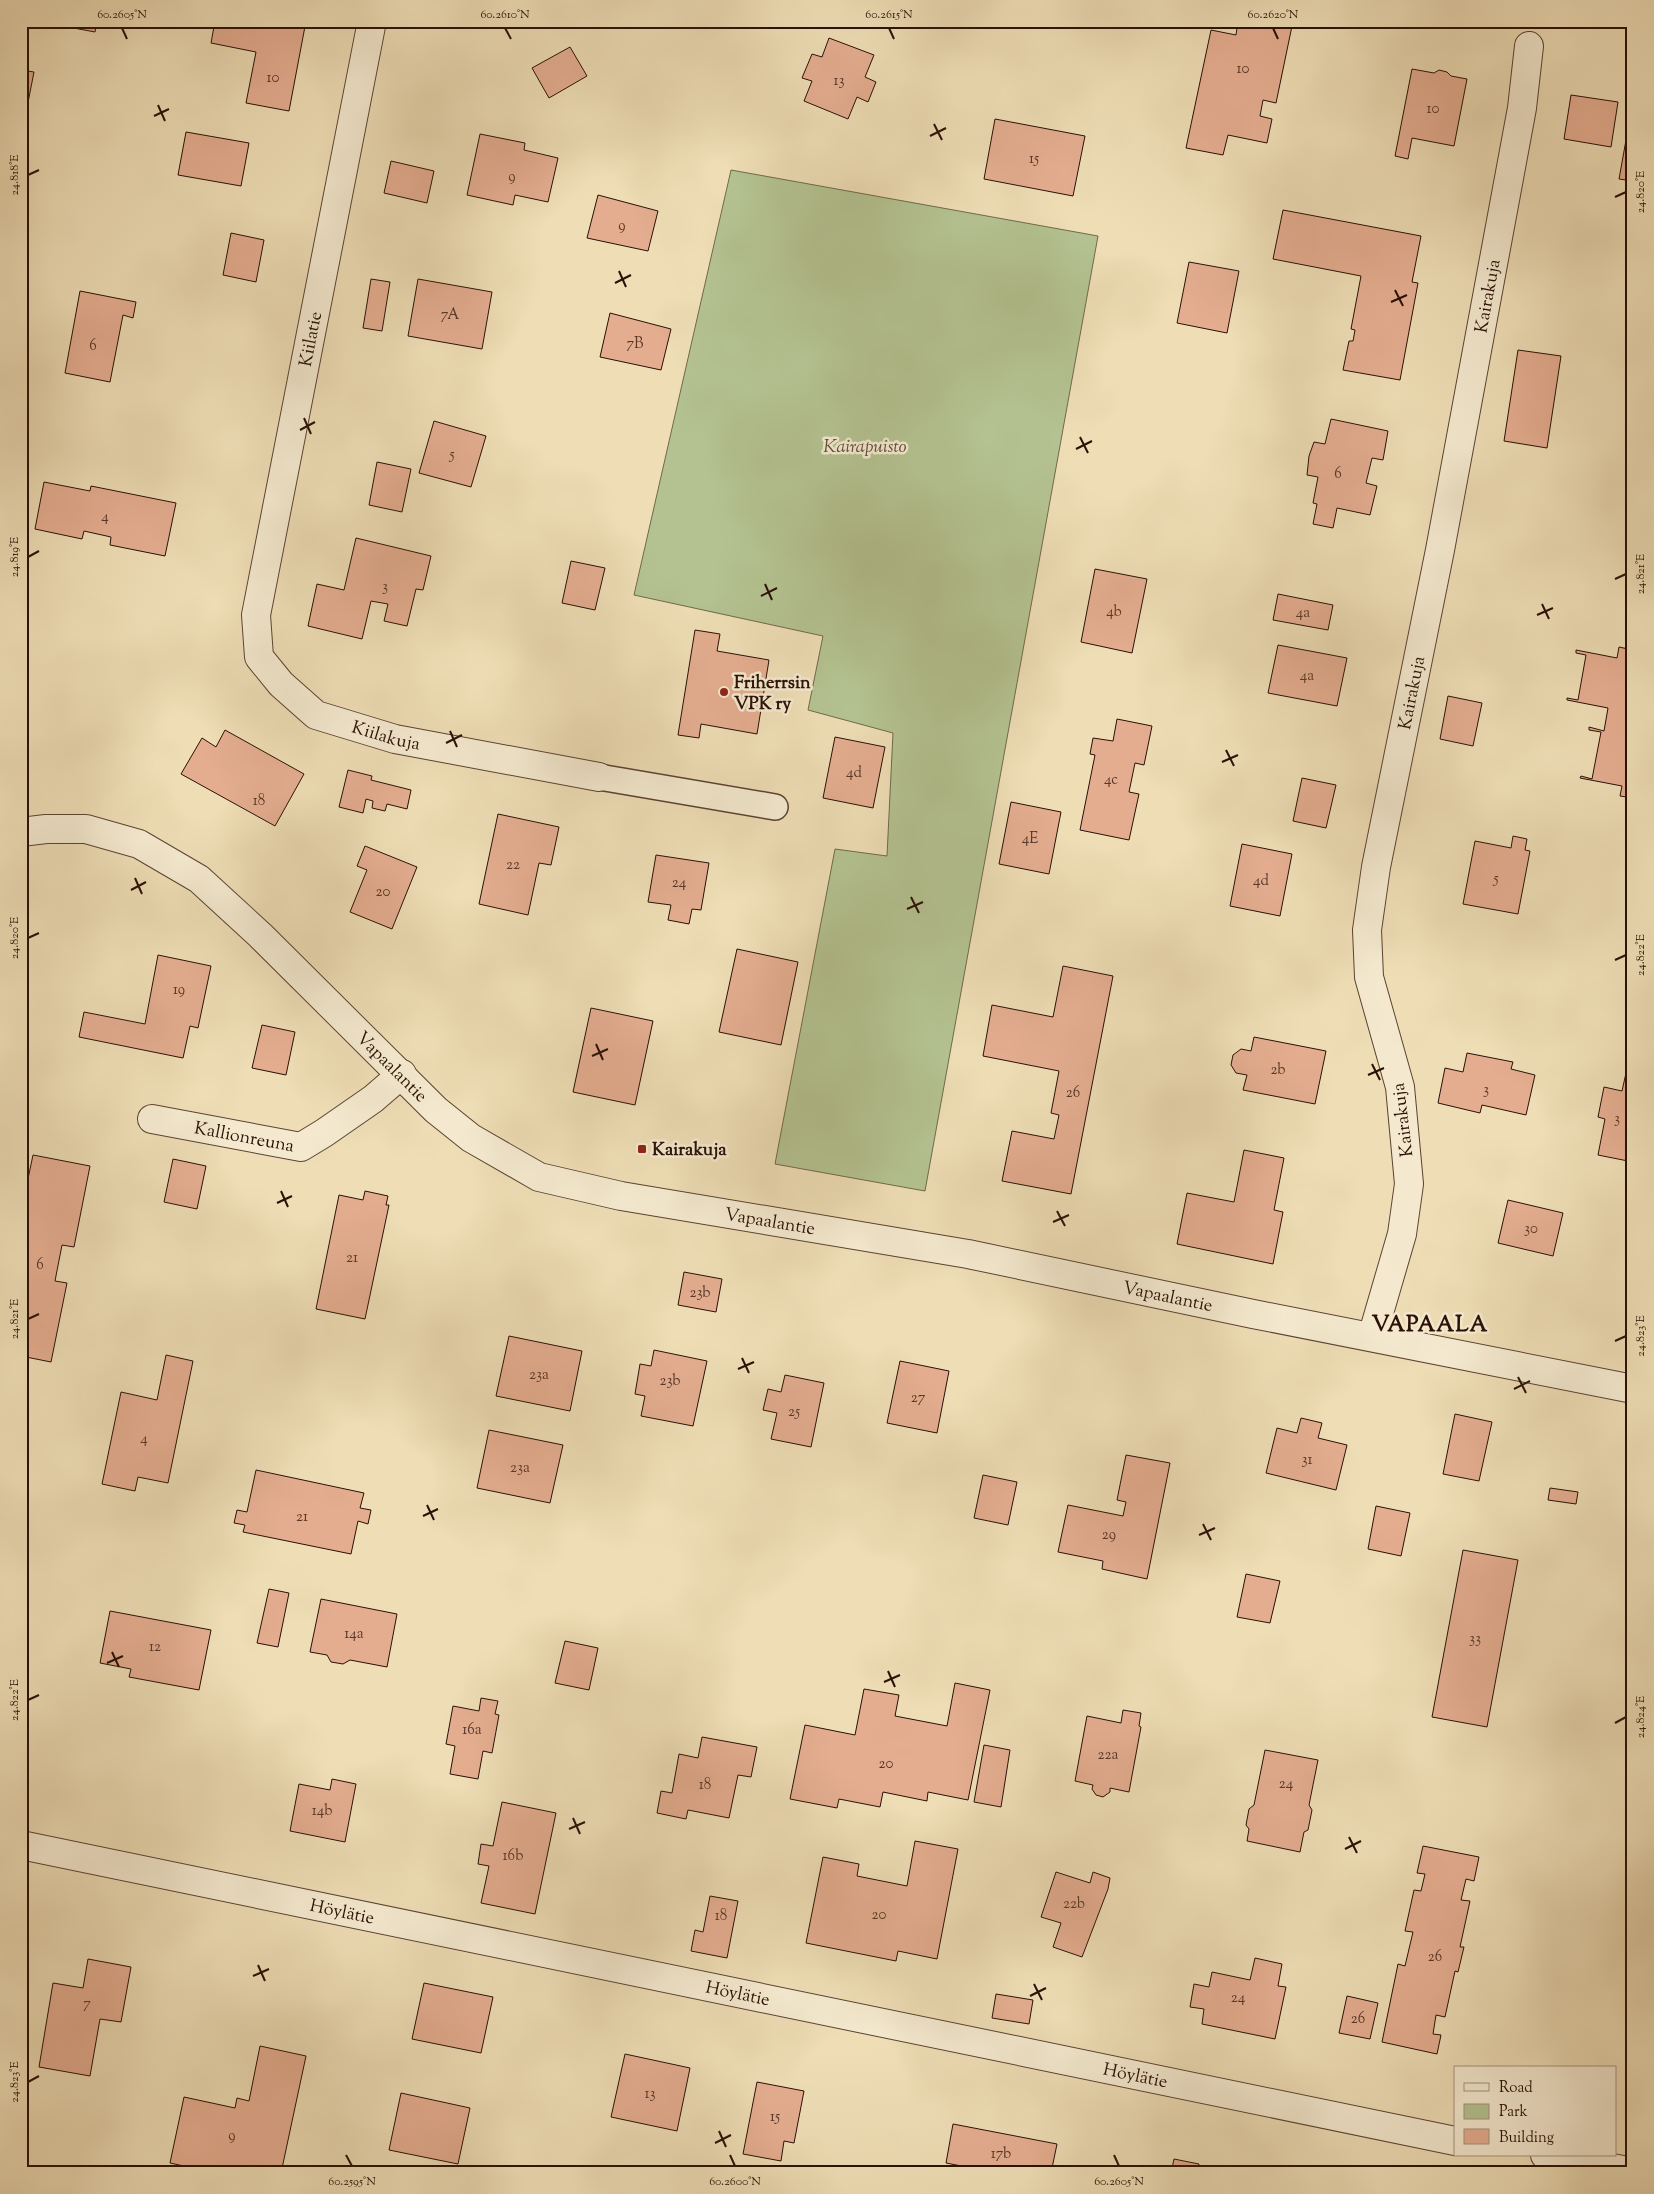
<svg xmlns="http://www.w3.org/2000/svg" width="1654" height="2194" viewBox="0 0 1654 2194" font-family="'Sorts Mill Goudy',serif">
	<style>
		.green { fill: #b4c291; stroke: #6f694c }
		.building { fill: #e4ad90; stroke: #2a1006 }
		.lines { fill: none; stroke-linecap: round; stroke-linejoin: round }
		.service-casing { stroke: #5b4332; stroke-width: 28 }
		.minor-casing { stroke: #5b4332; stroke-width: 30 }
		.tertiary-casing { stroke: #5b4332; stroke-width: 30 }
		.service { stroke: #f4e9cf; stroke-width: 25 }
		.minor { stroke: #f4e9cf; stroke-width: 28 }
		.tertiary { stroke: #f4e9cf; stroke-width: 28 }
		.ticks { fill: none; stroke: #2a1006; stroke-width: 2 }
		.poi-dot { fill: #8f2418; stroke: #f4e9cf; stroke-width: 2 }
		.labels { text-anchor: middle; stroke-width: 5; stroke-linejoin: round; paint-order: stroke }
		.number-label { font-size: 15px; fill: #583728 }
		.street-label { font-size: 18px; fill: #2a1006; stroke: #f4e9cf }
		.park-label { font-size: 18px; font-style: italic; fill: #5a4e37; stroke: #f4e9cf }
		.poi-label { font-size: 18px; font-weight: bold; fill: #2a1006; stroke: #f4e9cf; text-anchor: start }
		.district-label { font-size: 22px; font-weight: bold; letter-spacing: 1px; fill: #2a1006; stroke: #f4e9cf }
		.neatline { fill: none; stroke: #2a1006; stroke-width: 2 }
		.ticks-label { font-size: 12px; text-anchor: middle; fill: #2a1006 }
	</style>
	<rect width="100%" height="100%" fill="#eeddb5"/>
	<filter id="stains"><feTurbulence type="fractalNoise" baseFrequency=".004" numOctaves="4"/><feColorMatrix values="0 0 0 0 .2 0 0 0 0 .09 0 0 0 0 .02 0 0 0 .5 -.17"/></filter>
	<radialGradient id="worn" r=".72"><stop offset=".6" stop-color="#630" stop-opacity="0"/><stop offset="1" stop-color="#630" stop-opacity=".3"/></radialGradient>
	<polygon class="green" points="731,170 1098,236 925,1191 775,1164 835,849 887,856 893,733 808,710 823,636 634,595"/>
	<g class="building">
		<polygon points="64,21 97,21 95,32 63,26"/>
		<polygon points="215,21 306,21 289,111 246,103 256,52 211,43"/>
		<polygon points="1238,21 1270,21 1292,26 1276,103 1263,100 1260,116 1272,119 1267,143 1228,135 1223,155 1186,148 1211,30 1236,35"/>
		<polygon points="829,38 874,55 865,77 876,82 868,102 857,97 848,119 804,101 812,81 802,78 812,54 822,57"/>
		<polygon points="570,47 587,76 549,98 532,68"/>
		<polygon points="1412,69 1434,73 1439,70 1447,72 1451,76 1467,79 1454,146 1412,138 1408,159 1395,156"/>
		<polygon points="21,70 34,72 21,138"/>
		<polygon points="1571,95 1618,102 1611,147 1564,139"/>
		<polygon points="995,119 1085,136 1073,196 984,179"/>
		<polygon points="1628,129 1633,130 1633,181 1619,179"/>
		<polygon points="186,132 249,143 241,186 178,175"/>
		<polygon points="480,134 525,143 524,150 558,158 548,202 515,195 513,205 467,195"/>
		<polygon points="391,161 434,171 427,203 384,193"/>
		<polygon points="598,195 658,211 648,251 587,238"/>
		<polygon points="1283,210 1421,236 1412,282 1418,283 1400,380 1343,370 1349,341 1353,341 1355,330 1351,329 1361,276 1273,259"/>
		<polygon points="231,233 264,240 256,282 223,275"/>
		<polygon points="1189,262 1239,271 1227,333 1177,323"/>
		<polygon points="371,279 390,282 382,331 363,328"/>
		<polygon points="418,279 492,292 482,349 408,336"/>
		<polygon points="80,291 136,302 133,318 123,315 110,382 65,373"/>
		<polygon points="610,313 671,329 661,370 600,357"/>
		<polygon points="1518,350 1561,356 1547,448 1504,441"/>
		<polygon points="1331,419 1388,431 1383,460 1372,458 1366,483 1377,486 1370,515 1337,508 1333,528 1313,524 1317,504 1313,503 1318,477 1307,475 1309,456 1314,442 1325,444"/>
		<polygon points="434,421 486,436 471,487 419,473"/>
		<polygon points="377,462 411,469 402,512 369,505"/>
		<polygon points="44,482 90,491 91,486 176,503 165,556 110,545 111,537 84,531 82,539 35,529"/>
		<polygon points="356,538 431,556 423,590 416,589 407,626 384,621 388,604 371,601 362,639 308,626 317,584 344,590"/>
		<polygon points="571,561 605,568 595,610 562,603"/>
		<polygon points="1095,569 1147,579 1132,653 1081,642"/>
		<polygon points="1278,594 1333,605 1328,630 1273,620"/>
		<polygon points="695,630 720,634 717,651 769,660 757,734 701,724 699,738 678,735"/>
		<polygon points="1278,645 1347,658 1337,706 1268,693"/>
		<polygon points="1619,647 1633,650 1633,725 1631,736 1633,736 1633,798 1620,796 1622,786 1580,778 1581,776 1592,779 1601,732 1589,730 1589,727 1604,731 1608,708 1567,700 1567,698 1578,700 1586,655 1576,653 1576,650 1617,658"/>
		<polygon points="1448,696 1482,703 1473,746 1440,739"/>
		<polygon points="1117,719 1152,726 1144,765 1135,763 1129,792 1139,794 1129,840 1080,830 1095,755 1090,754 1093,738 1113,741"/>
		<polygon points="225,730 304,774 275,826 181,774 202,738 216,747"/>
		<polygon points="835,737 885,747 873,808 823,798"/>
		<polygon points="348,770 372,776 371,780 411,790 407,809 387,804 385,811 372,808 373,801 366,799 363,813 339,807"/>
		<polygon points="1302,778 1336,785 1326,828 1293,821"/>
		<polygon points="1011,802 1061,812 1049,874 999,864"/>
		<polygon points="498,814 559,827 551,865 539,863 528,915 479,904"/>
		<polygon points="1513,836 1527,839 1525,850 1530,851 1518,914 1463,904 1475,841 1511,848"/>
		<polygon points="1242,844 1292,854 1280,916 1230,906"/>
		<polygon points="365,846 417,867 392,929 350,912 367,870 357,866"/>
		<polygon points="656,855 709,863 701,910 692,909 689,924 668,920 671,905 648,902"/>
		<polygon points="1633,921 1633,940 1629,940"/>
		<polygon points="737,949 798,962 781,1045 719,1032"/>
		<polygon points="158,955 211,966 198,1028 190,1026 183,1058 79,1037 84,1012 145,1024"/>
		<polygon points="1063,966 1113,976 1071,1194 1002,1181 1012,1131 1054,1139 1059,1115 1051,1113 1059,1071 983,1056 992,1005 1053,1017"/>
		<polygon points="591,1008 653,1021 635,1105 573,1092"/>
		<polygon points="262,1025 295,1032 286,1075 252,1068"/>
		<polygon points="1254,1037 1326,1051 1315,1104 1243,1090 1247,1075 1236,1073 1231,1065 1233,1055 1241,1049 1251,1051"/>
		<polygon points="1467,1053 1513,1062 1511,1069 1535,1075 1526,1115 1482,1105 1480,1113 1438,1103 1445,1068 1463,1072"/>
		<polygon points="1626,1073 1633,1074 1633,1162 1598,1155 1605,1119 1598,1117 1604,1087 1622,1091"/>
		<polygon points="1244,1150 1284,1158 1274,1210 1283,1212 1273,1264 1177,1244 1187,1193 1234,1202"/>
		<polygon points="33,1155 90,1166 74,1247 62,1245 55,1281 67,1283 51,1362 21,1356 21,1212"/>
		<polygon points="173,1159 206,1166 197,1209 164,1202"/>
		<polygon points="365,1191 388,1196 386,1205 389,1205 365,1319 316,1309 339,1195 363,1200"/>
		<polygon points="1508,1200 1563,1213 1553,1256 1498,1243"/>
		<polygon points="684,1272 722,1279 716,1312 678,1305"/>
		<polygon points="509,1336 582,1351 570,1411 496,1396"/>
		<polygon points="654,1350 707,1361 693,1426 641,1416 645,1396 635,1394 640,1364 651,1366"/>
		<polygon points="166,1355 193,1361 168,1483 138,1477 135,1491 102,1484 121,1392 157,1400"/>
		<polygon points="900,1361 949,1371 937,1433 887,1423"/>
		<polygon points="785,1375 824,1383 811,1447 771,1439 777,1413 763,1410 768,1389 781,1392"/>
		<polygon points="21,1407 27,1412 21,1419"/>
		<polygon points="1455,1414 1492,1422 1479,1481 1443,1474"/>
		<polygon points="1301,1418 1322,1423 1318,1438 1347,1445 1336,1490 1266,1473 1277,1428 1297,1433"/>
		<polygon points="489,1430 563,1445 550,1503 477,1488"/>
		<polygon points="1126,1455 1170,1463 1147,1579 1102,1569 1103,1561 1058,1552 1068,1505 1123,1516 1126,1502 1117,1500"/>
		<polygon points="256,1470 364,1493 360,1508 371,1510 368,1524 358,1521 351,1554 243,1532 245,1525 234,1523 237,1510 247,1512"/>
		<polygon points="983,1475 1017,1482 1008,1525 974,1518"/>
		<polygon points="1550,1488 1578,1492 1576,1504 1548,1500"/>
		<polygon points="1376,1506 1410,1513 1401,1556 1368,1549"/>
		<polygon points="1463,1550 1518,1560 1487,1727 1432,1717"/>
		<polygon points="1246,1574 1280,1581 1270,1623 1237,1617"/>
		<polygon points="269,1589 289,1593 278,1647 257,1643"/>
		<polygon points="321,1599 397,1614 387,1667 350,1660 343,1664 331,1662 327,1655 310,1652"/>
		<polygon points="110,1611 211,1630 199,1690 129,1677 131,1669 100,1663"/>
		<polygon points="565,1641 598,1648 589,1690 555,1683"/>
		<polygon points="955,1683 990,1690 968,1800 928,1792 927,1801 883,1792 880,1807 839,1799 837,1808 790,1799 805,1725 855,1735 864,1689 899,1695 895,1716 947,1726"/>
		<polygon points="481,1698 498,1701 495,1714 499,1715 492,1753 483,1751 478,1779 450,1774 455,1746 446,1744 453,1706 479,1711"/>
		<polygon points="1123,1710 1141,1713 1139,1726 1141,1727 1129,1792 1110,1788 1110,1792 1103,1797 1096,1795 1092,1789 1093,1785 1075,1781 1087,1716 1121,1723"/>
		<polygon points="702,1737 757,1747 751,1777 738,1775 729,1818 688,1810 686,1819 657,1813 661,1791 672,1793 679,1754 698,1758"/>
		<polygon points="984,1745 1010,1750 1001,1807 974,1802"/>
		<polygon points="1265,1750 1318,1760 1309,1805 1312,1810 1308,1830 1304,1832 1300,1852 1247,1841 1249,1829 1246,1825 1249,1809 1254,1805"/>
		<polygon points="332,1779 356,1784 345,1842 290,1831 299,1784 330,1790"/>
		<polygon points="502,1802 556,1813 535,1914 481,1903 489,1866 478,1864 481,1844 493,1846"/>
		<polygon points="915,1841 958,1849 937,1959 898,1951 896,1961 806,1943 823,1857 859,1864 857,1876 907,1886"/>
		<polygon points="1423,1846 1479,1857 1474,1881 1466,1879 1461,1900 1470,1901 1460,1947 1464,1947 1458,1972 1455,1971 1445,2017 1436,2015 1433,2034 1441,2035 1437,2054 1382,2042 1398,1964 1405,1966 1413,1932 1405,1931 1414,1890 1421,1891 1425,1874 1417,1873"/>
		<polygon points="1056,1872 1090,1883 1093,1872 1110,1878 1108,1889 1082,1957 1053,1947 1061,1923 1041,1917"/>
		<polygon points="710,1896 738,1901 727,1958 691,1951 695,1930 703,1932"/>
		<polygon points="1255,1958 1282,1964 1278,1986 1286,1987 1275,2039 1202,2024 1204,2009 1190,2007 1194,1984 1209,1987 1212,1972 1250,1980"/>
		<polygon points="88,1959 131,1967 121,2022 100,2019 90,2076 39,2067 53,1983 83,1988"/>
		<polygon points="424,1983 493,1997 481,2053 412,2039"/>
		<polygon points="996,1994 1033,2000 1029,2024 992,2018"/>
		<polygon points="1347,1996 1378,2003 1370,2039 1339,2033"/>
		<polygon points="260,2046 306,2056 281,2173 216,2173 170,2163 184,2097 235,2108 237,2098 249,2101"/>
		<polygon points="625,2054 690,2068 677,2131 611,2117"/>
		<polygon points="757,2082 804,2091 794,2143 784,2141 781,2161 743,2154"/>
		<polygon points="401,2093 470,2108 458,2164 389,2150"/>
		<polygon points="953,2124 1057,2144 1051,2173 997,2173 946,2163"/>
		<polygon points="1174,2159 1199,2164 1198,2173 1171,2173"/>
	</g>
	<g class="lines">
		<defs>
			<polyline id="service" points="599,777 775,807"/>
			<g id="minor">
				<path id="s1" d="M372,21L256,615L259,657L281,684L316,715L395,739L599,777"/>
				<path id="s2" d="M152,1119L301,1147L324,1133L373,1099L402,1074"/>
				<path id="s3" d="M1372,1337L1402,1234L1409,1184L1400,1087L1369,977L1367,930L1376,867L1440,550L1522,108L1529,46"/>
				<path id="s4" d="M21,1845L1455,2141"/>
				<polyline points="1545,2155 1633,2172"/>
			</g>
			<g id="tertiary">
				<path id="s5" d="M21,832L46,829H86L139,844L199,879L260,935L436,1110L471,1138L539,1177L621,1196L968,1254L1253,1314L1633,1389"/>
			</g>
		</defs>
		<use href="#service" class="service-casing"/>
		<use href="#minor" class="minor-casing"/>
		<use href="#tertiary" class="tertiary-casing"/>
		<use href="#service" class="service"/>
		<use href="#minor" class="minor"/>
		<use href="#tertiary" class="tertiary"/>
	</g>
	<path class="ticks" d="M122,28L127,39M505,28L511,39M889,28L894,39M1273,28L1278,39M158,105L165,121M154,116L169,109M934,124L942,140M930,136L946,128M28,175L39,170M1615,197L1626,192M619,271L626,287M615,283L631,275M1395,290L1403,306M1391,302L1407,295M304,418L311,434M300,430L315,422M1080,437L1088,453M1076,449L1092,441M28,557L39,551M1615,579L1626,574M765,584L772,600M761,596L777,588M1542,604L1549,619M1537,615L1553,608M450,731L457,747M446,743L462,735M1226,750L1234,766M1222,762L1238,755M135,878L142,894M131,890L146,882M911,897L919,913M907,909L923,902M28,938L39,933M1615,960L1626,955M596,1044L603,1060M592,1056L608,1049M1372,1064L1380,1080M1368,1075L1384,1068M281,1191L288,1207M277,1203L292,1196M1057,1211L1065,1226M1053,1222L1069,1215M28,1319L39,1314M1615,1341L1626,1336M742,1358L749,1373M738,1369L754,1362M1518,1377L1526,1393M1514,1389L1530,1381M427,1505L434,1520M423,1516L438,1509M1203,1524L1211,1540M1199,1535L1215,1528M112,1652L119,1667M107,1663L123,1656M888,1671L895,1687M884,1682L900,1675M28,1700L39,1695M1615,1723L1626,1717M573,1818L580,1834M569,1829L585,1822M1349,1837L1357,1853M1345,1849L1361,1841M258,1965L265,1981M253,1976L269,1969M1034,1984L1042,2000M1030,1996L1046,1988M28,2082L39,2076M719,2131L726,2147M715,2143L731,2135M346,2155L352,2166M730,2155L735,2166M1114,2155L1119,2166"/>
	<g class="poi-dot">
		<circle cx="724" cy="692" r="5"/>
		<rect x="637" y="1144" width="10" height="10" rx="2.5"/>
	</g>
	<g class="labels">
		<g class="number-label">
			<text x="1243" y="73">10</text>
			<text x="273" y="82">10</text>
			<text x="839" y="85">13</text>
			<text x="1433" y="113">10</text>
			<text x="1034" y="163">15</text>
			<text x="512" y="181">9</text>
			<text x="622" y="230">9</text>
			<text x="450" y="319">7A</text>
			<text x="635" y="348">7B</text>
			<text x="93" y="350">6</text>
			<text x="452" y="459">5</text>
			<text x="1338" y="478">6</text>
			<text x="105" y="521">4</text>
			<text x="385" y="591">3</text>
			<text x="1114" y="616">4b</text>
			<text x="1303" y="617">4a</text>
			<text x="1307" y="680">4a</text>
			<text x="854" y="777">4d</text>
			<text x="1111" y="784">4c</text>
			<text x="259" y="805">18</text>
			<text x="1030" y="843">4E</text>
			<text x="513" y="869">22</text>
			<text x="1496" y="883">5</text>
			<text x="1261" y="885">4d</text>
			<text x="679" y="887">24</text>
			<text x="383" y="896">20</text>
			<text x="179" y="994">19</text>
			<text x="1278" y="1074">2b</text>
			<text x="1486" y="1094">3</text>
			<text x="1073" y="1097">26</text>
			<text x="1617" y="1123">3</text>
			<text x="1531" y="1233">30</text>
			<text x="352" y="1262">21</text>
			<text x="40" y="1269">6</text>
			<text x="700" y="1297">23b</text>
			<text x="539" y="1379">23a</text>
			<text x="670" y="1385">23b</text>
			<text x="918" y="1402">27</text>
			<text x="794" y="1416">25</text>
			<text x="144" y="1443">4</text>
			<text x="1307" y="1464">31</text>
			<text x="520" y="1472">23a</text>
			<text x="302" y="1521">21</text>
			<text x="1109" y="1539">29</text>
			<text x="354" y="1638">14a</text>
			<text x="1475" y="1643">33</text>
			<text x="155" y="1651">12</text>
			<text x="472" y="1734">16a</text>
			<text x="1108" y="1759">22a</text>
			<text x="886" y="1768">20</text>
			<text x="1286" y="1788">24</text>
			<text x="705" y="1789">18</text>
			<text x="322" y="1815">14b</text>
			<text x="513" y="1860">16b</text>
			<text x="1074" y="1908">22b</text>
			<text x="879" y="1919">20</text>
			<text x="721" y="1920">18</text>
			<text x="1435" y="1961">26</text>
			<text x="1238" y="2002">24</text>
			<text x="87" y="2008">7</text>
			<text x="1358" y="2023">26</text>
			<text x="650" y="2098">13</text>
			<text x="775" y="2121">15</text>
			<text x="232" y="2140">9</text>
			<text x="1001" y="2158">17b</text>
		</g>
		<g class="street-label">
			<text dy="6" stroke="none"><textPath href="#s3" startOffset="1062">Kairakuja</textPath></text>
			<text transform="translate(310 339) rotate(-79)" y="6">Kiilatie</text>
			<text dy="6" stroke="none"><textPath href="#s3" startOffset="658">Kairakuja</textPath></text>
			<text dy="6" stroke="none"><textPath href="#s1" startOffset="802">Kiilakuja</textPath></text>
			<text dy="6" stroke="none"><textPath href="#s5" startOffset="459">Vapaalantie</textPath></text>
			<text transform="translate(1402 1120) rotate(-97)" y="6">Kairakuja</text>
			<text dy="6" stroke="none"><textPath href="#s2" startOffset="94">Kallionreuna</textPath></text>
			<text dy="6" stroke="none"><textPath href="#s5" startOffset="879">Vapaalantie</textPath></text>
			<text dy="6" stroke="none"><textPath href="#s5" startOffset="1284">Vapaalantie</textPath></text>
			<text dy="6" stroke="none"><textPath href="#s4" startOffset="328">Höylätie</textPath></text>
			<text dy="6" stroke="none"><textPath href="#s4" startOffset="732">Höylätie</textPath></text>
			<text dy="6" stroke="none"><textPath href="#s4" startOffset="1138">Höylätie</textPath></text>
		</g>
		<g class="park-label">
			<text x="865" y="452">Kairapuisto</text>
		</g>
		<g class="poi-label">
			<text x="734" y="688">Friherrsin<tspan x="734" dy="21">VPK ry</tspan></text>
			<text x="652" y="1155">Kairakuja</text>
		</g>
		<g class="district-label">
			<text x="1430" y="1331">VAPAALA</text>
		</g>
	</g>
	<rect width="1654" height="2194" fill="none" stroke="#eeddb5" stroke-width="55"/>
	<rect x="1454" y="2066" width="162" height="90" fill="#f4e9cf" stroke="#a3927f"/>
	<rect x="1464" y="2083" width="25" height="8" fill="#f4e9cf" stroke="#a3927f"/>
	<text x="1499" y="2092" font-size="15" fill="#2a1006">Road</text>
	<rect x="1464" y="2104" width="25" height="15" fill="#b4c291" stroke="#a3927f"/>
	<text x="1499" y="2116" font-size="15" fill="#2a1006">Park</text>
	<rect x="1464" y="2129" width="25" height="15" fill="#e4ad90" stroke="#a3927f"/>
	<text x="1499" y="2142" font-size="15" fill="#2a1006">Building</text>
	<rect x="28" y="28" width="1598" height="2138" class="neatline"/>
	<g class="ticks-label">
		<text x="122" y="18">60.2605°N</text>
		<text x="505" y="18">60.2610°N</text>
		<text x="889" y="18">60.2615°N</text>
		<text x="1273" y="18">60.2620°N</text>
		<text transform="translate(14 175) rotate(-90)" y="4">24.818°E</text>
		<text transform="translate(1640 192) rotate(-90)" y="4">24.820°E</text>
		<text transform="translate(14 557) rotate(-90)" y="4">24.819°E</text>
		<text transform="translate(1640 574) rotate(-90)" y="4">24.821°E</text>
		<text transform="translate(14 938) rotate(-90)" y="4">24.820°E</text>
		<text transform="translate(1640 955) rotate(-90)" y="4">24.822°E</text>
		<text transform="translate(14 1319) rotate(-90)" y="4">24.821°E</text>
		<text transform="translate(1640 1336) rotate(-90)" y="4">24.823°E</text>
		<text transform="translate(14 1700) rotate(-90)" y="4">24.822°E</text>
		<text transform="translate(1640 1717) rotate(-90)" y="4">24.824°E</text>
		<text transform="translate(14 2082) rotate(-90)" y="4">24.823°E</text>
		<text x="352" y="2185">60.2595°N</text>
		<text x="735" y="2185">60.2600°N</text>
		<text x="1119" y="2185">60.2605°N</text>
	</g>
	<rect width="100%" height="100%" filter="url(#stains)"/>
	<rect width="100%" height="100%" fill="url(#worn)"/>
</svg>
